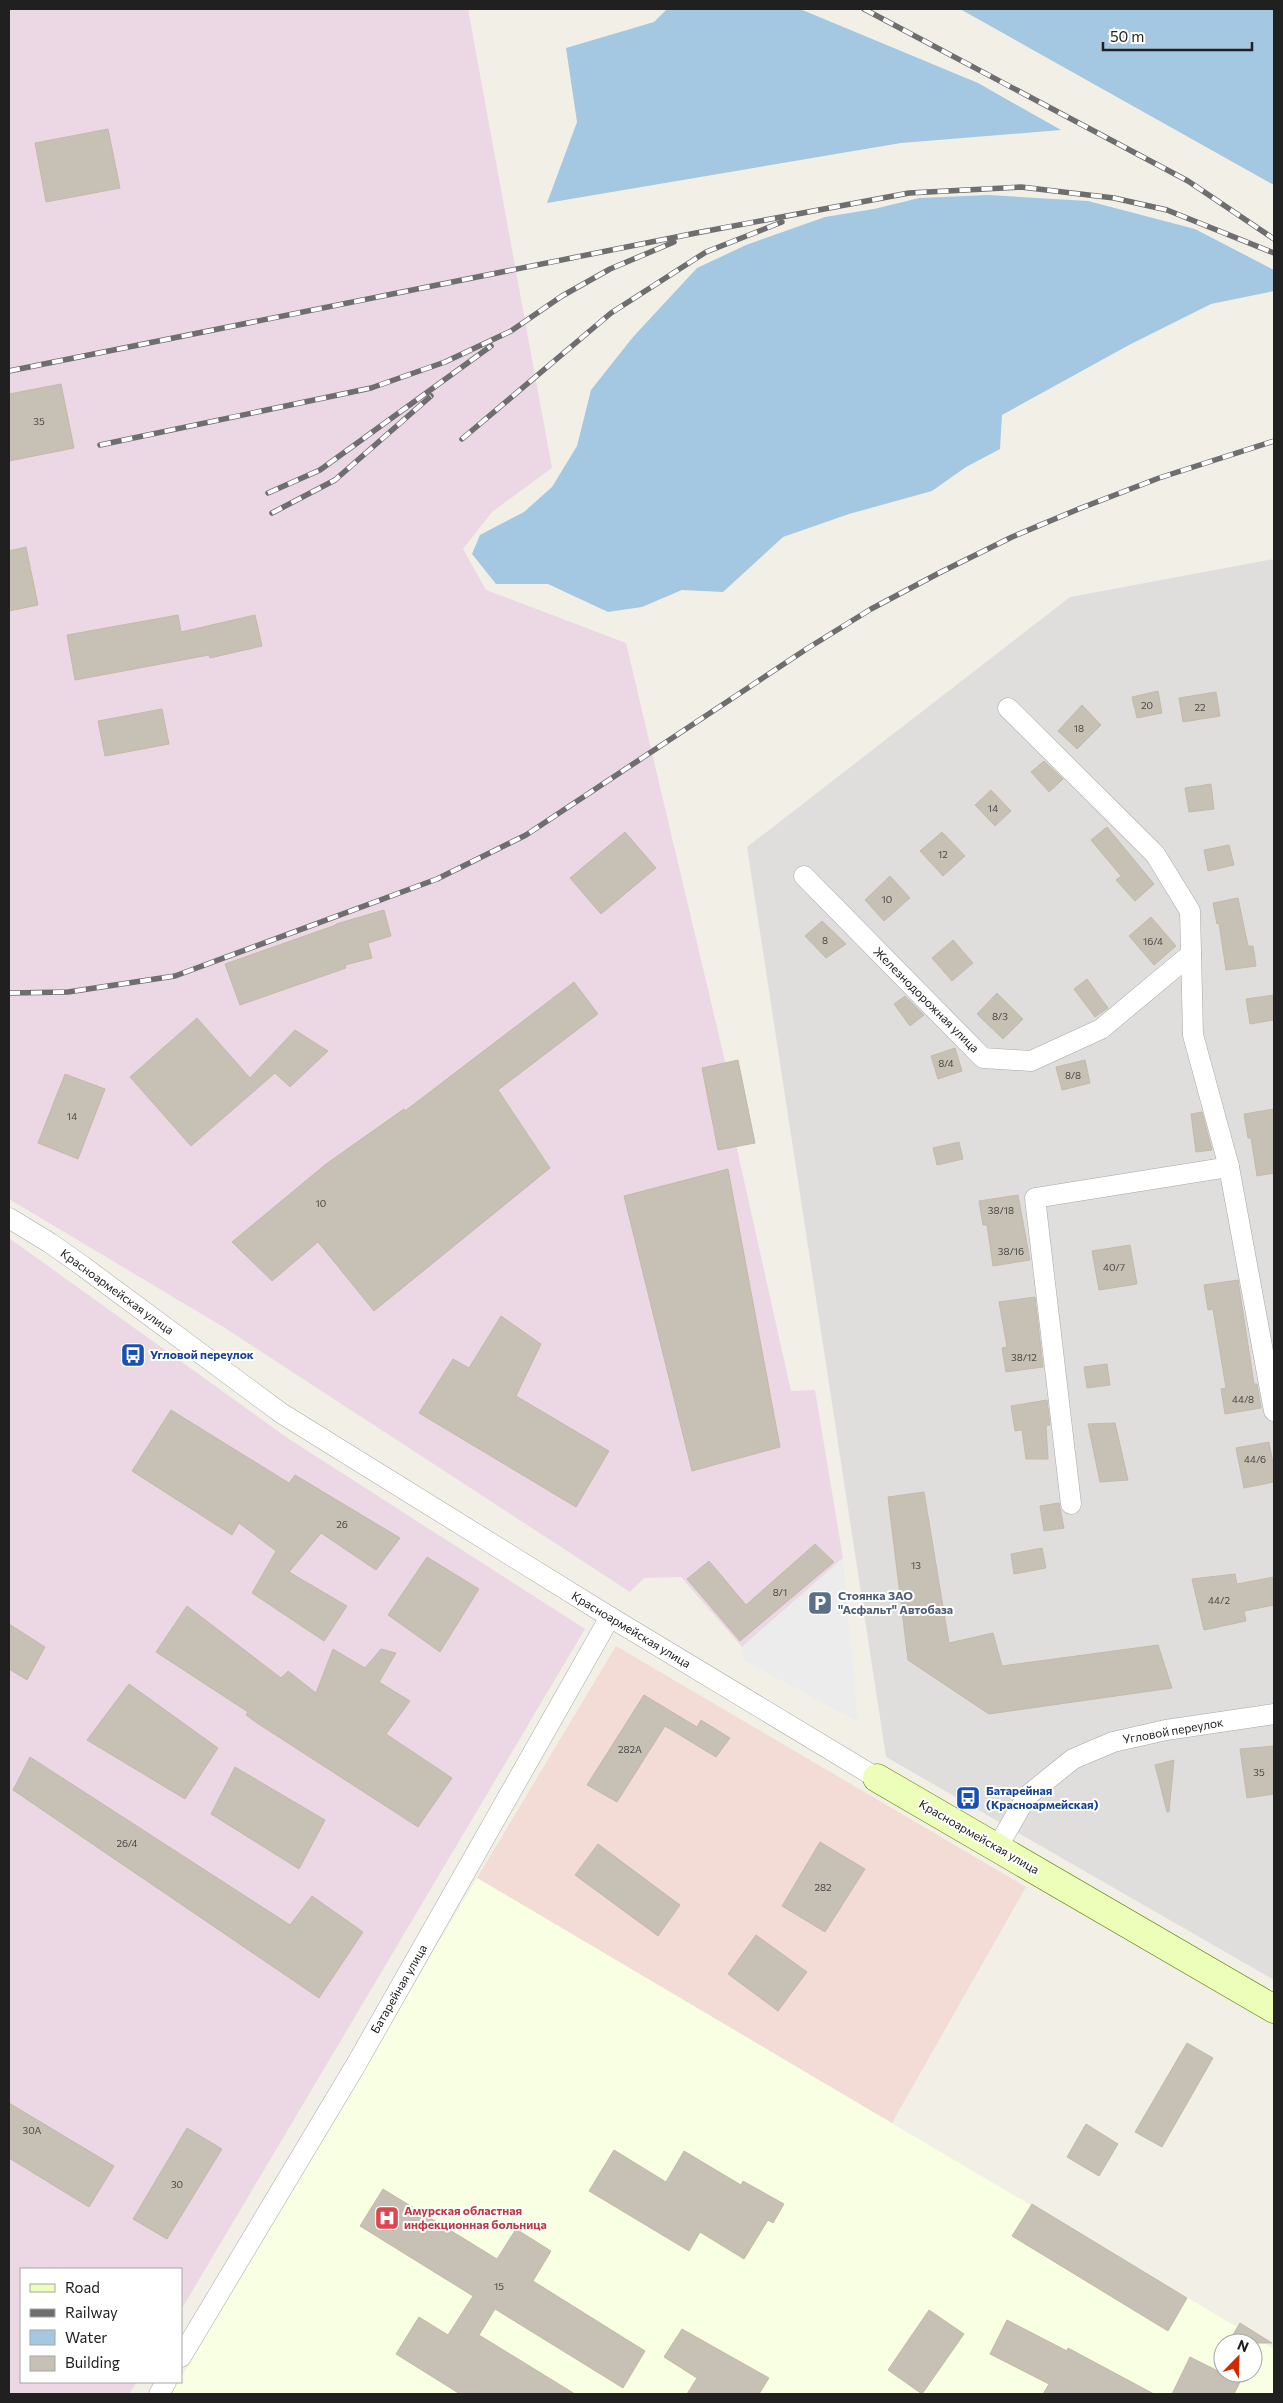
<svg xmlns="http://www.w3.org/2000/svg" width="1283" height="2403" viewBox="0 0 1283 2403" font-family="Commissioner,sans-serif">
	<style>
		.residential { fill: #dfdedd }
		.commercial { fill: #f3dcd5 }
		.industrial { fill: #ebd8e4 }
		.education { fill: #f9ffe2; fill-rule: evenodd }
		.parking { fill: #ececec }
		.water { fill: #a4c8e2 }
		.building { fill: #c6c0b5; stroke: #c5baa7 }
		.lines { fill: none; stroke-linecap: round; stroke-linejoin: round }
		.street-casing { stroke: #a7a7a7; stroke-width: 21 }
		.secondary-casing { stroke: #597f00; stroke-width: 29 }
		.street { stroke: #fff; stroke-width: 20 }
		.secondary { stroke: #edfeb8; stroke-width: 28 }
		.rail-casing { stroke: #6e6e6e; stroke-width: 5.5 }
		.rail { stroke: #fff; stroke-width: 4; stroke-dasharray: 11; stroke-linecap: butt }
		.labels { text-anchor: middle; stroke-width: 4; stroke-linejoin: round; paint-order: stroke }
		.number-label { font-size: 10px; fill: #4a4845 }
		.street-label { font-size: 12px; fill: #202020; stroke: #fff }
		.transit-label { font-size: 12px; font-weight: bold; fill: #164399; stroke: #fff; text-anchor: start }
		.service-label { font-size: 12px; font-weight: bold; fill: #4e5e75; stroke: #fff; text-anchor: start }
		.health-label { font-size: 12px; font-weight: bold; fill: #be3a42; stroke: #fff; text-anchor: start }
	</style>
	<rect width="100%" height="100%" fill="#f2f0e6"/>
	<polygon class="residential" points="1274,559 1274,1980 886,1757 747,847 1070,597"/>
	<polygon class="commercial" points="616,1646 1026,1887 892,2123 477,1878"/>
	<g class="industrial">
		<polygon points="9,9 468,9 552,468 492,512 463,549 486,590 626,643 742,1133 735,1140 791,1391 815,1390 843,1558 742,1647 681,1577 644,1578 630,1592 225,1328 9,1199"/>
		<polygon points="9,1238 289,1439 585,1629 181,2310 181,2269 21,2269 21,2382 137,2382 129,2394 9,2394"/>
	</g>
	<path class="education" d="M477,1878L1274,2349V2394H171L179,2382H181V2378ZM1223,2343H1253V2373H1223Z"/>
	<polygon class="parking" points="843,1558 858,1722 743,1660 742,1647"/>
	<g class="water">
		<polygon points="667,9 800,9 978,83 1061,130 901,143 547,203 577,122 566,48 654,22"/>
		<polygon points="960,9 1274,9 1274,185"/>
		<polygon points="989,195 1088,201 1195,229 1274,270 1274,291 1211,304 1129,345 1002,415 1000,449 966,467 932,491 849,514 783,537 723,592 682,590 642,607 608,612 548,584 496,584 472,554 480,535 524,512 552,487 577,446 591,390 633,337 697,268 746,245 825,217 874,209 919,198"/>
	</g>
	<g class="building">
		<polygon points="108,129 120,188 46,202 35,143"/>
		<polygon points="61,384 74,448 9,461 9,394"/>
		<polygon points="26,547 38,605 9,611 9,551"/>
		<polygon points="178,615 181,632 255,615 262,646 210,658 209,655 75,680 67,635"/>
		<polygon points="1158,691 1162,713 1137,718 1132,697"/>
		<polygon points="1216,692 1220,716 1183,722 1179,698"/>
		<polygon points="1082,705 1101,725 1077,749 1058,731"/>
		<polygon points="162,709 169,744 105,756 98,721"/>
		<polygon points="1044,761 1063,779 1049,792 1031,772"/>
		<polygon points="1211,784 1214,809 1189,812 1185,788"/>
		<polygon points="991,790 1011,811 995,826 975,805"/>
		<polygon points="1107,827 1154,884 1135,901 1116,880 1121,876 1091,840"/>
		<polygon points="625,832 656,868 601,914 570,878"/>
		<polygon points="942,832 965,856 943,876 920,851"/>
		<polygon points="1229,845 1234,865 1208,871 1204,850"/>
		<polygon points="890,876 910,898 884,921 865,900"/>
		<polygon points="1238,898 1248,946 1253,946 1256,966 1226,970 1219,923 1217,924 1213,903"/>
		<polygon points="384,910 391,936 368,943 372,958 345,965 346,968 240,1005 225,964 336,925 336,924"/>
		<polygon points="1151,917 1176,946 1154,965 1129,936"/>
		<polygon points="822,921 846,944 826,958 805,936"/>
		<polygon points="953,940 973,963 952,981 932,958"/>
		<polygon points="1087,979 1108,1008 1095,1017 1074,989"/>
		<polygon points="574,982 598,1014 498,1090 550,1168 374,1311 318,1242 272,1281 232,1242 326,1164 404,1109 405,1111"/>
		<polygon points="997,993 1023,1019 1003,1039 977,1014"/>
		<polygon points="1274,995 1274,1020 1250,1024 1246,999"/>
		<polygon points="905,996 924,1015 910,1026 894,1004"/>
		<polygon points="197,1018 250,1078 295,1030 328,1051 290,1087 275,1073 191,1146 130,1077"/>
		<polygon points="955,1048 962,1071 938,1079 931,1056"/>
		<polygon points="738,1060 755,1143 718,1150 702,1068"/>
		<polygon points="1085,1060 1090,1083 1062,1090 1056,1067"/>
		<polygon points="65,1074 105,1089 78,1159 38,1143"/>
		<polygon points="1274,1109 1274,1173 1257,1176 1251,1138 1248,1138 1244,1114"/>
		<polygon points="1202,1112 1212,1150 1196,1152 1191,1114"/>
		<polygon points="959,1142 963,1159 937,1165 933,1148"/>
		<polygon points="728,1169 780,1447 692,1471 624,1196"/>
		<polygon points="1018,1195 1030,1260 993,1266 987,1225 983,1225 979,1201"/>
		<polygon points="1130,1245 1137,1284 1099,1290 1092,1251"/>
		<polygon points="1238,1280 1254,1384 1257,1384 1261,1408 1225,1414 1221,1389 1226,1388 1213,1309 1208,1310 1204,1285"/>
		<polygon points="1035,1297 1043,1367 1006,1372 1002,1348 1007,1347 999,1302"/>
		<polygon points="501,1316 541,1344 516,1396 609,1451 576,1507 419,1413 453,1359 469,1368"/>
		<polygon points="1107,1364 1110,1385 1087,1388 1084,1367"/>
		<polygon points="1047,1400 1050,1425 1046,1426 1048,1459 1026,1459 1022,1430 1015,1431 1011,1406"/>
		<polygon points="171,1410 289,1483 295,1475 400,1538 376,1570 321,1533 289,1572 347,1606 324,1641 252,1593 276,1551 239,1523 232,1535 132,1471"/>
		<polygon points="1115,1423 1128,1480 1100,1482 1088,1424"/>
		<polygon points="1269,1442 1274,1469 1274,1482 1244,1488 1236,1448"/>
		<polygon points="924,1492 949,1643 993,1633 1002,1666 1158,1645 1172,1688 989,1714 908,1660 888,1497"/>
		<polygon points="1059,1503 1064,1528 1044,1531 1040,1506"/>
		<polygon points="815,1544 834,1562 740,1641 687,1579 709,1561 746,1605"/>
		<polygon points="1042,1548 1046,1568 1014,1574 1011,1554"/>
		<polygon points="427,1557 479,1589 440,1652 388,1615"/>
		<polygon points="1235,1574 1237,1584 1274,1577 1274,1605 1244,1611 1246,1621 1204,1630 1192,1579"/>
		<polygon points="187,1606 281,1678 288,1671 316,1693 333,1649 365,1668 381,1649 396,1653 379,1682 410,1701 386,1734 452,1778 418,1827 257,1723 246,1715 248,1712 156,1652"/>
		<polygon points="9,1624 45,1647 27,1680 9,1669"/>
		<polygon points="129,1684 218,1748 185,1799 87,1740"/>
		<polygon points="644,1695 697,1727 701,1720 730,1738 716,1757 665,1726 617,1802 587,1785"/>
		<polygon points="1274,1746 1274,1794 1247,1798 1240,1749"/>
		<polygon points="30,1757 290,1925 312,1896 363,1932 319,1998 13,1790"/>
		<polygon points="1174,1760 1169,1812 1167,1812 1155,1765"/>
		<polygon points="235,1767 325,1820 299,1869 211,1814"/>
		<polygon points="820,1842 865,1869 825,1932 782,1906"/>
		<polygon points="598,1844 680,1905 658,1936 575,1875"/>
		<polygon points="756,1935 807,1972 778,2011 728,1974"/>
		<polygon points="1187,2043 1213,2058 1162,2147 1135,2132"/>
		<polygon points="9,2103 114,2166 89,2207 9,2158"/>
		<polygon points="1086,2124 1118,2144 1099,2176 1067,2157"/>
		<polygon points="187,2128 222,2149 167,2239 133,2219"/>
		<polygon points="614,2150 666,2182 684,2151 741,2185 743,2181 784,2204 773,2223 768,2220 744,2259 700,2232 689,2251 589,2191"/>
		<polygon points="383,2189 497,2259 516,2229 551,2251 533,2281 645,2351 623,2388 495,2309 479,2335 575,2394 460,2394 396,2354 419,2317 448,2335 473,2296 360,2226"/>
		<polygon points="1032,2204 1187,2298 1168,2331 1012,2236"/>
		<polygon points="929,2310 964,2334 922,2394 888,2370"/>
		<polygon points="1007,2320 1067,2351 1068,2348 1154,2394 1043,2394 1049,2384 990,2354"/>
		<polygon points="1240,2323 1272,2343 1228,2343"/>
		<polygon points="682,2329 769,2378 759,2394 687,2394 697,2378 664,2357"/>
		<polygon points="1190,2357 1240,2382 1234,2394 1172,2394"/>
	</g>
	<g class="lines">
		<defs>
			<g id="street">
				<polyline points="1008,708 1155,854 1190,911 1193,1035 1229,1167 1274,1411"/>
				<polyline points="804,876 983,1058 1031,1061 1101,1029 1191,954"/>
				<polyline points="9,1218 50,1243 84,1267 281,1413 610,1617 877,1778"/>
				<polyline points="1071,1504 1035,1198 1229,1167"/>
				<polyline points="997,1848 1027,1796 1073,1759 1113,1742 1166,1730 1274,1714"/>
				<polyline points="181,2357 357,2063 610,1617"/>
				<polyline points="159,2394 166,2382"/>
			</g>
			<polyline id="secondary" points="877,1778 1274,2009"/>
		</defs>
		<use href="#street" class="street-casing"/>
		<use href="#secondary" class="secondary-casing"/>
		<use href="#street" class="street"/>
		<use href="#secondary" class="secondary"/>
		<defs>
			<g id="rail">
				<polyline points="864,9 1188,181 1274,239"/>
				<polyline points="9,371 696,233 909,193 1021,187 1114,198 1167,210 1274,253"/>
				<polyline points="462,439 611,313 706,252 782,222"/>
				<polyline points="100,445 371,388 445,362 511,331 562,296 610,269 674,242"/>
				<polyline points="268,493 320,470 491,346"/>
				<polyline points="272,513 335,480 431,396"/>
				<polyline points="9,993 68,992 175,976 437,879 526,835 808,648 871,609 941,572 1012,537 1081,508 1159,478 1274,441"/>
			</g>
		</defs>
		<use href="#rail" class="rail-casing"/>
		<use href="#rail" class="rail"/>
	</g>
	<defs>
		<symbol id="bus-square" viewBox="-11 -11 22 22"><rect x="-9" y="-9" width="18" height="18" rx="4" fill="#1a4fb4" stroke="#fff"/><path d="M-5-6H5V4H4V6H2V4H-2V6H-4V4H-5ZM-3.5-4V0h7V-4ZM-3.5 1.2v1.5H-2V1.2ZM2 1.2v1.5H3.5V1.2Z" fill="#fff"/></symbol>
		<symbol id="parking-square" viewBox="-11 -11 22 22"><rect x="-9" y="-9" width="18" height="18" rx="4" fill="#5c6f8a" stroke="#fff"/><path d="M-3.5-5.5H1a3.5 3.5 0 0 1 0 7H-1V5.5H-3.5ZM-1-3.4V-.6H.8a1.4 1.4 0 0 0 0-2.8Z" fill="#fff"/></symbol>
		<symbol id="hospital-square" viewBox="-11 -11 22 22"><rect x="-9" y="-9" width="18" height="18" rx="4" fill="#e0444e" stroke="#fff"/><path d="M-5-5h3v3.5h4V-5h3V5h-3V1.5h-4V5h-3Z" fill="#fff"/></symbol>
	</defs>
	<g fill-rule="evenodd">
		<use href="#bus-square" x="119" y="1341" width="28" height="28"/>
		<use href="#parking-square" x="806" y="1589" width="28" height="28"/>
		<use href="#bus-square" x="954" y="1784" width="28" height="28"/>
		<use href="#hospital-square" x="373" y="2204" width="28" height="28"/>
	</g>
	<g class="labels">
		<g class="number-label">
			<text x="39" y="425">35</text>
			<text x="1147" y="709">20</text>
			<text x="1200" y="711">22</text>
			<text x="1079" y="732">18</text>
			<text x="993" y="812">14</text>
			<text x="943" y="858">12</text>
			<text x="887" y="903">10</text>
			<text x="825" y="944">8</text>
			<text x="1153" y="945">16/4</text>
			<text x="1000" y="1020">8/3</text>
			<text x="946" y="1067">8/4</text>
			<text x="1073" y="1079">8/8</text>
			<text x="72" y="1120">14</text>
			<text x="321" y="1207">10</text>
			<text x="1001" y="1214">38/18</text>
			<text x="1011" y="1255">38/16</text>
			<text x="1114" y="1271">40/7</text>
			<text x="1024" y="1361">38/12</text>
			<text x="1243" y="1403">44/8</text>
			<text x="1255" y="1463">44/6</text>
			<text x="342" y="1528">26</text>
			<text x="916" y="1569">13</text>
			<text x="780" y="1596">8/1</text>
			<text x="1219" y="1604">44/2</text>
			<text x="630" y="1753">282А</text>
			<text x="1259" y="1776">35</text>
			<text x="127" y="1847">26/4</text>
			<text x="823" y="1891">282</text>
			<text x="32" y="2134">30А</text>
			<text x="177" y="2188">30</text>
			<text x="499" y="2290">15</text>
		</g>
		<g class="street-label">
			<text transform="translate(926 1000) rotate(45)" y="4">Железнодорожная улица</text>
			<text transform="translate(117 1292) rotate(36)" y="4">Красноармейская улица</text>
			<text transform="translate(631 1630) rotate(31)" y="4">Красноармейская улица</text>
			<text transform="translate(1173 1731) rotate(-10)" y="4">Угловой переулок</text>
			<text transform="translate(979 1837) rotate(30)" y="4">Красноармейская улица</text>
			<text transform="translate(399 1989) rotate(-60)" y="4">Батарейная улица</text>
		</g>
		<g class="transit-label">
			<text x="150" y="1359">Угловой переулок</text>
			<text x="986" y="1795">Батарейная<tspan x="986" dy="14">(Красноармейская)</tspan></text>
		</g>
		<g class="service-label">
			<text x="838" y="1600">Стоянка ЗАО<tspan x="838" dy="14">"Асфальт" Автобаза</tspan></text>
		</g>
		<g class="health-label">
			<text x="404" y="2215">Амурская областная<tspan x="404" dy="14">инфекционная больница</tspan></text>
		</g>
	</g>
	<rect width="1283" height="2403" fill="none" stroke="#202020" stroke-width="20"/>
	<rect x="20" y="2268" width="162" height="115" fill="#ffffff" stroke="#a6a6a6"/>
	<rect x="30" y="2284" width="25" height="8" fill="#edfeb8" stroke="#a6a6a6"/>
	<text x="65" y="2293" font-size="15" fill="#202020">Road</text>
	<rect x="30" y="2309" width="25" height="8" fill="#6e6e6e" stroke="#a6a6a6"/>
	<text x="65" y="2318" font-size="15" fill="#202020">Railway</text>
	<rect x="30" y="2330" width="25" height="15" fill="#a4c8e2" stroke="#a6a6a6"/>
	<text x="65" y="2343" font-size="15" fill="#202020">Water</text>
	<rect x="30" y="2356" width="25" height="15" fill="#c6c0b5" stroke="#a6a6a6"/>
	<text x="65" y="2368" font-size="15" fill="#202020">Building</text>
	<g transform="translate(1238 2358) rotate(23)"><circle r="24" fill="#ffffff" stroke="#a6a6a6"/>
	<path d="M0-4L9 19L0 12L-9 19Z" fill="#d12900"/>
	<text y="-8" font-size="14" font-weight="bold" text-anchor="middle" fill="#202020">N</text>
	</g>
	<path d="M1103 42v8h149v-8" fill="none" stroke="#202020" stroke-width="2.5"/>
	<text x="1110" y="42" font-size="15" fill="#202020" stroke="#ffffff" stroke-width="4" paint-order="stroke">50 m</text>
</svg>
